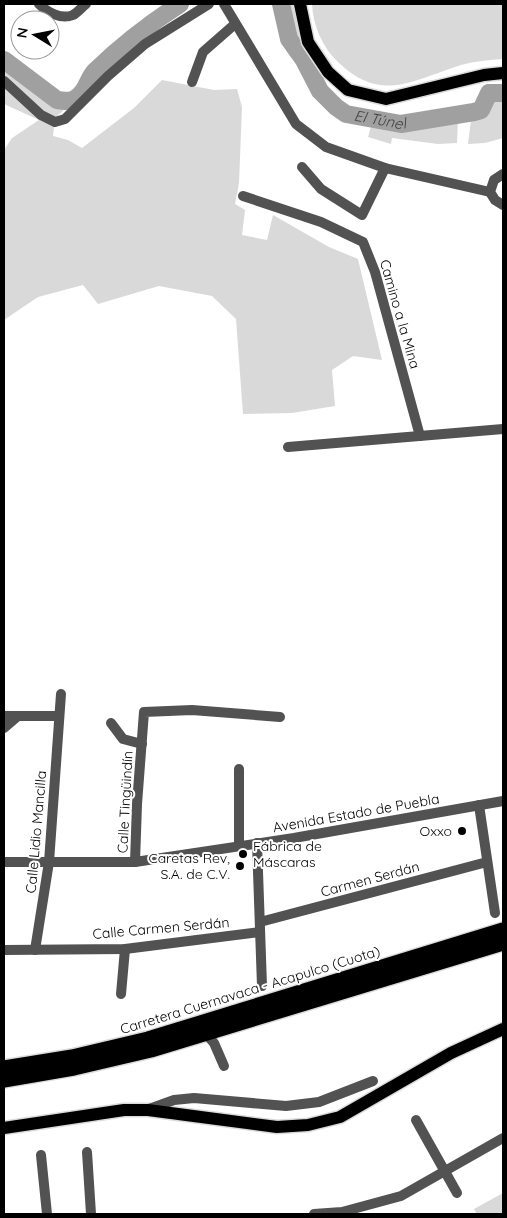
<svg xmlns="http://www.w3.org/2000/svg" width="507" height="1218" viewBox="0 0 507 1218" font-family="Quicksand,sans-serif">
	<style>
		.green { fill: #d9d9d9 }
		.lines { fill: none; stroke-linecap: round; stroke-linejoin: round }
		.river { stroke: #a0a0a0; stroke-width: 18 }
		.major-casing { stroke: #dbdbdb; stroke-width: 15 }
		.highway-casing { stroke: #dbdbdb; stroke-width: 18 }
		.minor { stroke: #525252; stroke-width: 10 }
		.major { stroke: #000; stroke-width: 12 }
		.highway { stroke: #000; stroke-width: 15 }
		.poi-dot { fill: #000; stroke: #fff; stroke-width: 2 }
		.labels { text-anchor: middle; stroke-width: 4; stroke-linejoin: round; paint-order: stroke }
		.street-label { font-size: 14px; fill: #000; stroke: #fff }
		.poi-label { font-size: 14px; fill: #000; stroke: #fff; text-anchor: end }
		.water-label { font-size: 15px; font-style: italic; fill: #414141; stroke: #fff }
	</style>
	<rect width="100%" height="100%" fill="#fff"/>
	<g class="green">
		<path d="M167,4H191L162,19L100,71L77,104L67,107L55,118L53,136L68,140L82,148L134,108L162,80L214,90L237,89L242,107L239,183L235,204L245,210L242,235L267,240L273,215L329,247L358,259L382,360L353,356L332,370L335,406L292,413L243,414L236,319L212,296L159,286L98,304L83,285L38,297L4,320V150L12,138L39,120L4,104V53L55,91L65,94C79,87 81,76 91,66C113,42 140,21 167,4Z"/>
		<path d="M272,4H298L309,45L304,50L315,63L311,69L324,89L335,100L334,104L360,113L361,111L398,120L474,106C484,90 484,89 503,89V138L485,143L468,144L471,120L458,119L457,143L438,144L392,138L391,144L368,137L372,123L339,115L316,91L285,41L281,21Z"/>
		<path d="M312,4H503V59C489,60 475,61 461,65C413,80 381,104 338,62C322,47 313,25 312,4Z"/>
		<polygon points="503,1193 503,1214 477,1214 474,1209"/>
	</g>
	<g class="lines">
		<g class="river">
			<path id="s1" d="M281,4L289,39L304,60L320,91L336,107L346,114L401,124L474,112L481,110L489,93H503"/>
			<path d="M4,60L57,100C63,101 69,102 75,99C87,93 87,79 95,71C121,46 149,24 180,4"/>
		</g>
		<defs>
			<g id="major">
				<polyline points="300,4 308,42 328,72 348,90 386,99 484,75 503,73"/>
				<polyline points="4,1128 124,1110 148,1110 277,1127 308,1125 340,1117 451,1053 503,1029"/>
			</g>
			<g id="highway">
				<polyline points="4,1068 72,1057 148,1039 503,930"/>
				<polyline points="4,1080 74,1068 151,1050 503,943"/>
			</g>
		</defs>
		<use href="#major" class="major-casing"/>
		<use href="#highway" class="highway-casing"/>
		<g class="minor">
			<path d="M39,4C47,12 61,20 73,15C77,13 82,7 86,4"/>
			<polyline points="224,4 296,124 326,147 385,168 490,192"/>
			<polyline points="4,81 41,115 55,122 65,119 108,76 145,44 209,4"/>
			<polyline points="192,82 203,52 235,24"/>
			<polyline points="302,167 321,189 362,215 385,168"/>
			<polyline points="503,174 494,180 490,192 495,200 503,205"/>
			<polyline points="243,196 321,222 363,242 375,272 420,436"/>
			<polyline points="288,447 503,429"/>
			<polyline points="4,716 59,716"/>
			<polyline points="111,723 123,739 142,744"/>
			<polyline points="4,728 18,716"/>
			<polyline points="479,805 495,913"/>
			<polyline points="257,843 262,986"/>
			<polyline points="239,846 239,769"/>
			<polyline points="4,862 135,862 294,838 503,801"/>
			<polyline points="135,862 137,804 144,712 192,710 280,717"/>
			<polyline points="260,922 487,862"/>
			<polyline points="4,950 125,949 260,932"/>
			<polyline points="35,950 49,862 61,694"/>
			<polyline points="121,994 125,949"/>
			<polyline points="206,1034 214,1043 224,1066"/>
			<polyline points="149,1109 174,1100 194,1098 286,1106 319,1102 373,1081"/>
			<polyline points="416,1120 457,1193"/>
			<polyline points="87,1152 91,1214"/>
			<polyline points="41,1155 47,1214"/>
			<polyline points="314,1214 342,1212 401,1196 503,1138"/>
		</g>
		<use href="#major" class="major"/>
		<use href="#highway" class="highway"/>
	</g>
	<g class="poi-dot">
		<circle cx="462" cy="831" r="5"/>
		<circle cx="243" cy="854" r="5"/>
		<circle cx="240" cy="866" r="5"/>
	</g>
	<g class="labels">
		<g class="street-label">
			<text transform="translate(400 314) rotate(74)" y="5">Camino a la Mina</text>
			<text transform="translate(125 802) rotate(-87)" y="5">Calle Tingüindín</text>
			<text transform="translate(356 813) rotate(-10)" y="5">Avenida Estado de Puebla</text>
			<text transform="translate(36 832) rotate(-85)" y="5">Calle Lidio Mancilla</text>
			<text transform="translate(370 879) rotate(-15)" y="5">Carmen Serdán</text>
			<text transform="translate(161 928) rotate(-5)" y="5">Calle Carmen Serdán</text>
			<text transform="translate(250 990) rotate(-17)" y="5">Carretera Cuernavaca - Acapulco (Cuota)</text>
		</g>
		<g class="poi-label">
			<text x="452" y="836">Oxxo</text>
			<text x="253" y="851" text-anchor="start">Fábrica de<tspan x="253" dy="16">Máscaras</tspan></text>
			<text x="230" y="863">Caretas Rev,<tspan x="230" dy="16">S.A. de C.V.</tspan></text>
		</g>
		<g class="water-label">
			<text dy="5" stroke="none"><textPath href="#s1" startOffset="166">El Túnel</textPath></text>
		</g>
	</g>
	<rect width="507" height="1218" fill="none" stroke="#000000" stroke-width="10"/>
	<g transform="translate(35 35) rotate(280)"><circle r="24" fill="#ffffff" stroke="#999999"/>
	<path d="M0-4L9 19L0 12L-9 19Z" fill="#000000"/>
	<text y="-8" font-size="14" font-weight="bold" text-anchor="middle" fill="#000000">N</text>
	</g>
</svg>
